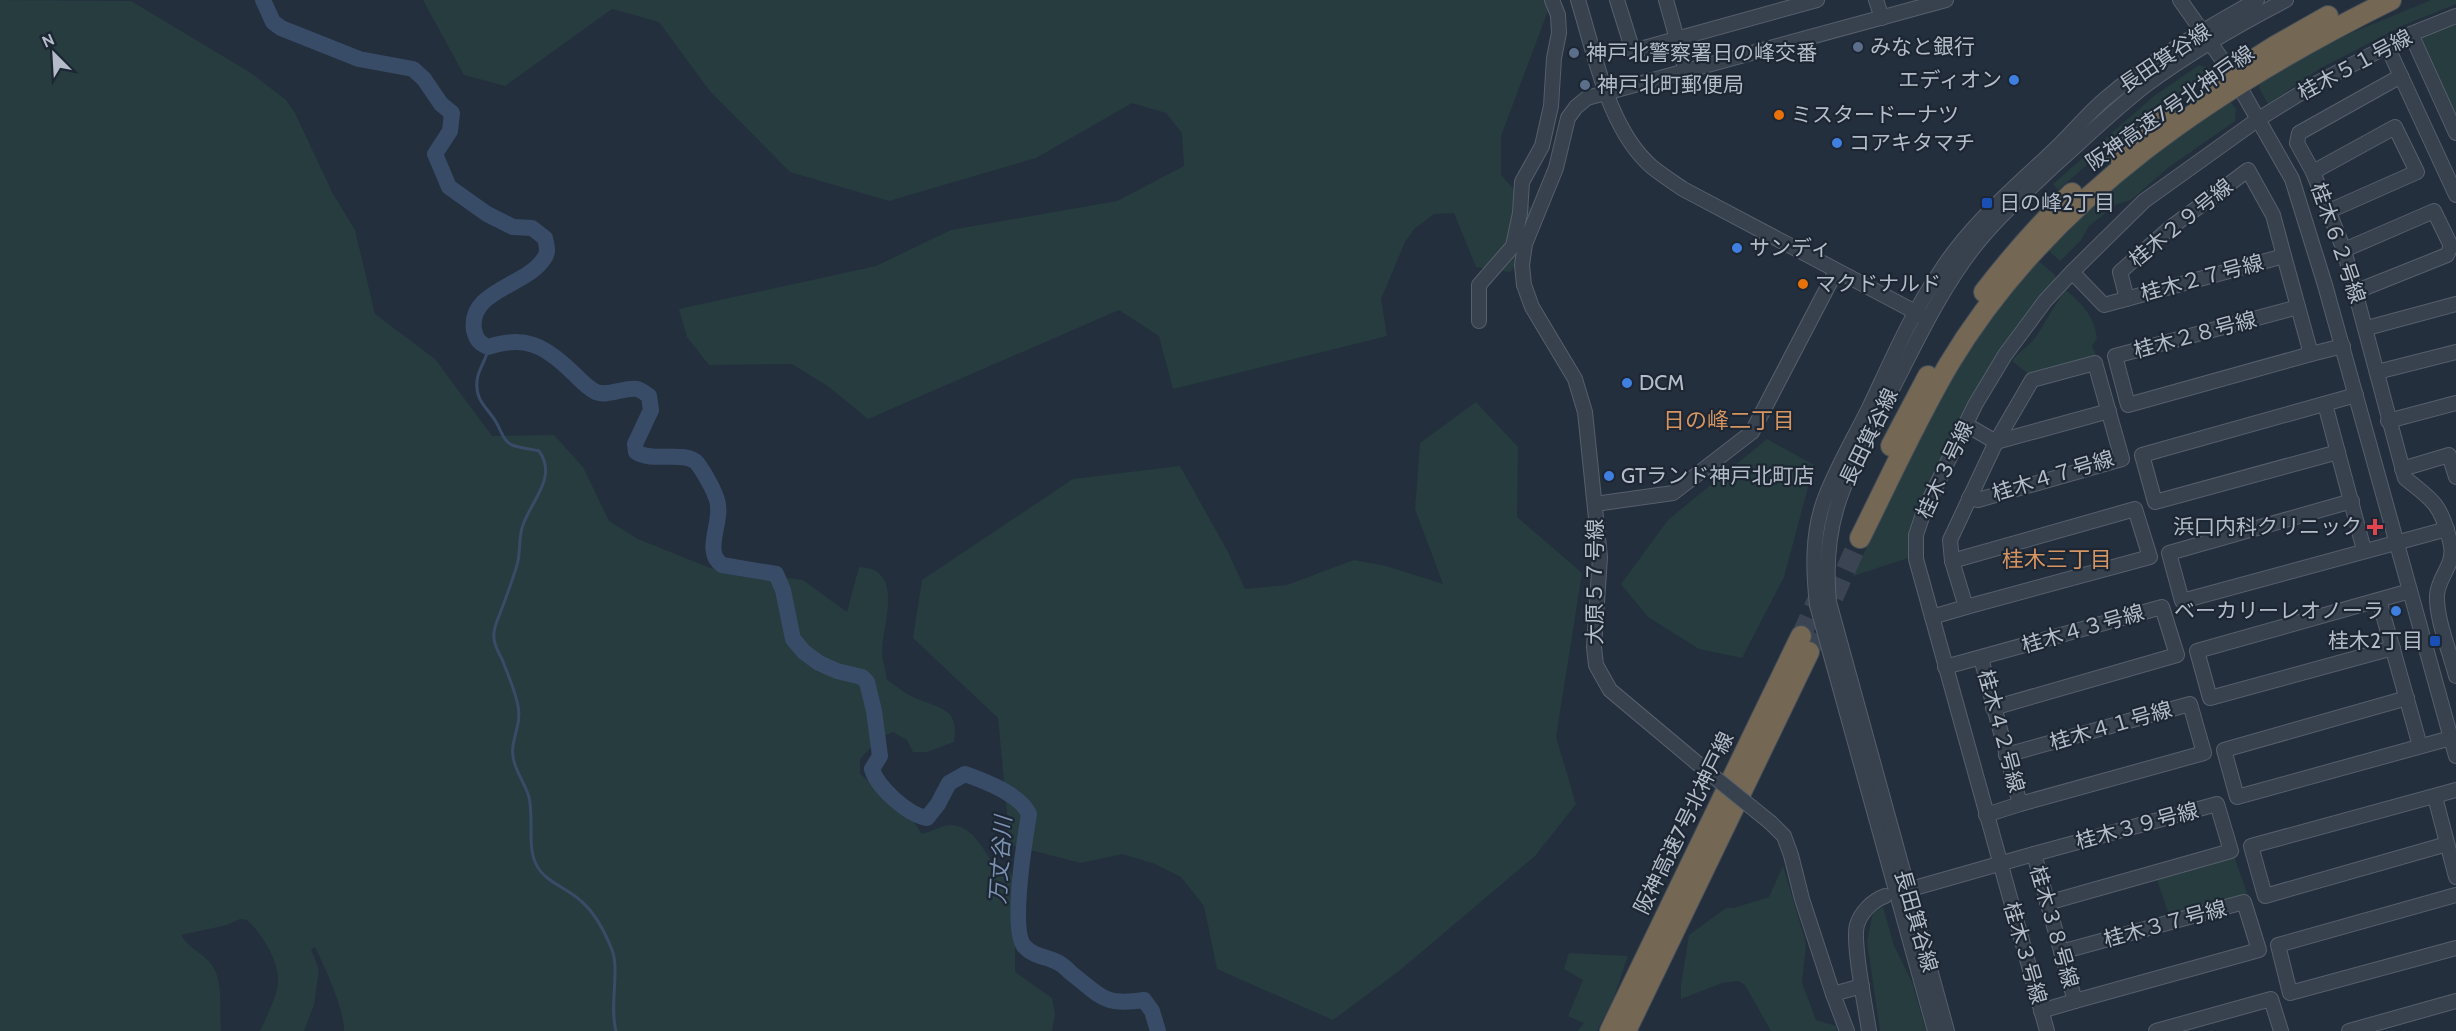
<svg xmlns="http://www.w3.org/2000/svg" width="2456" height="1031" viewBox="0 0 2456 1031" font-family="Cabin,'Noto Sans JP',sans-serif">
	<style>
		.green { fill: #263c3f }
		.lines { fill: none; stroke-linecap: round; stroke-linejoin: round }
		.stream { stroke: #394c67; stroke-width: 3 }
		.river { stroke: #394c67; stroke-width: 16 }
		.highway-tunnel { stroke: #3a4453; stroke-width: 20; stroke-dasharray: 20 10; stroke-linecap: butt }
		.minor-casing { stroke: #565f6c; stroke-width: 16 }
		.highway-casing { stroke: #434c59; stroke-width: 22 }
		.minor { stroke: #38414e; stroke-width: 14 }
		.highway { stroke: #746855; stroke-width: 20 }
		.minor-bridge-casing { stroke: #565f6c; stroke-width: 16; stroke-linecap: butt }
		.minor-bridge { stroke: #38414e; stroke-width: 14 }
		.service-dot { fill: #5c6f8a; stroke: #1d2633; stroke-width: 2 }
		.shop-dot { fill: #3f7fe0; stroke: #1d2633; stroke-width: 2 }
		.food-dot { fill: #e8710a; stroke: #1d2633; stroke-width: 2 }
		.transit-dot { fill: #1a4fb4; stroke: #1d2633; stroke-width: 2 }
		.health-dot { fill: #e0444e; stroke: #1d2633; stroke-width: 2 }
		.labels { text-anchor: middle; stroke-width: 4.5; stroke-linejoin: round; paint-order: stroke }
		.poi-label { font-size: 21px; fill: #b4bcc9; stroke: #1d2633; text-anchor: start }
		.street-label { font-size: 21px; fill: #b4bcc9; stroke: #1d2633 }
		.neighbourhood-label { font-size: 22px; fill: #d59563; stroke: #1d2633 }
		.water-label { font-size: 22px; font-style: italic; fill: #7c92b1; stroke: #1d2633 }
	</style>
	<rect width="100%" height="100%" fill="#242f3e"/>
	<g class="green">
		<path d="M0,0L131,1L251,73L286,100L295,113L332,192L355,230L375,314L435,359L492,436L554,435L583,467L609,521L638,539L710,568L803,580L847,612L859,567C864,568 870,568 874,570C900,583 882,630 882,651C882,660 886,671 887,680C895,685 903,692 911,696C937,709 960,705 954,742L927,752H913L907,740L893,732L880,738L860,759V774L906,811L922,834C930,832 941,826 949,825C971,824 983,848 993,864L1007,869L1015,880V972L1052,998L1055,1014L1052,1031H344C344,1007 325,968 315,947L311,949L319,970L314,1005L304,1031H260C266,1017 277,998 278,982C279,960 262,934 247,920L240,919L227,925L181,935C188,948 204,954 212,965C224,983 219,1011 221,1031H0Z"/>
		<polygon points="423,0 1552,0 1501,136 1501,175 1531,208 1526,254 1510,272 1476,267 1454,213 1434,214 1414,229 1405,242 1381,299 1387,336 1173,389 1159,336 1119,310 868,419 829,387 792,364 709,365 687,337 679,309 876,266 951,230 1117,201 1184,166 1182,133 1166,113 1132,103 1036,158 889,201 790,172 709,90 659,22 612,9 505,86 464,75"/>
		<polygon points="2431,0 2456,0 2456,4 2404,25 2321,68 2268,104 2259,88 2261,80 2339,38"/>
		<polygon points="2456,22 2456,119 2420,41 2421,36"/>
		<polygon points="2199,65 2215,70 2096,157 2058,190 2053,184 2153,97"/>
		<path d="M2229,100L2236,109L2235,121L2169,167L2131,200L2117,204L2089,226L2081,240L2060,261L2048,250C2103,193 2165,146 2229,100Z"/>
		<polygon points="2036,259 2055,275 2056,279 2028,313 1920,504 1909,534 1908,558 1853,576 1933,409 1976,337"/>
		<path d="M2066,290C2083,305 2094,316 2097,338L2092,346L2097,357L2031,376L2012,361C2018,352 2028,347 2035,338C2046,322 2054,305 2066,290Z"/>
		<polygon points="1476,402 1518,447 1517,517 1582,573 1556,737 1576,804 1535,856 1399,971 1333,1020 1217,969 1204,906 1181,877 1155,864 1122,854 1081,863 1010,845 998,718 913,638 922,580 1073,479 1180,466 1228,552 1245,589 1287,585 1354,560 1386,566 1443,584 1415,509 1420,443"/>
		<polygon points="1767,439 1814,465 1784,577 1742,658 1699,649 1648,617 1621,584 1668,520"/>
		<polygon points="2234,856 2248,896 2170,918 2156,877"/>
		<polygon points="1783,866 1806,943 1802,983 1816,1020 1836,1026 1837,1031 1771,1031 1745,985 1738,981 1722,983 1681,999 1681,985 1689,935 1726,908 1734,908 1769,897"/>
		<polygon points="1883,907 1894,946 1912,982 1926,1031 1880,1031 1867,941 1873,913"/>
		<polygon points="1569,953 1628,956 1614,997 1597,1031 1578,1031 1584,1023 1568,1016 1583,980 1564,969"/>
	</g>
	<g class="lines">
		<path class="stream" d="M488,347C488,359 477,369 477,382C475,401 488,408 496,422C501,430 503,441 512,445C520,448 531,449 539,451C558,477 531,501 523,525C518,538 521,552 517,565C512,582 505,600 499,616C496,623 493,631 494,638C494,645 499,653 502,659C508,675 515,690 518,706C521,721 515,732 513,746C510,765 524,780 529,797C534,818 527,846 536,864C544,882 568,888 581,901C596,914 605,932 612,950C620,970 609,1006 616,1031"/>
		<path class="river" d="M263,0L273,22L281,28L359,59L413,69L424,79L441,104L452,113L450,131L435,154L449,187L487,214L513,227L532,228L545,238C547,247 549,253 543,260C525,286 468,291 474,330C476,339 479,343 488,347C524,335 544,345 571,371C579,378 586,387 596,392C608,397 624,387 637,389C641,390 646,394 649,396L651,410L635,444L636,452C652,463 686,450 697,463C704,472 714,490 717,500C724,521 702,551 722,565L776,574L783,590L793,639L804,652L819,663L837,671L862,677L867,682L874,711L880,756L872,769C877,787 908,815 927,818L938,804L949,783L965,774C984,781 1020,794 1029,814C1025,838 1010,928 1024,946C1034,957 1045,956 1057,962C1062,964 1067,969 1071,973C1102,997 1103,1006 1144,1000L1152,1011L1158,1031"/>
		<g class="highway-tunnel">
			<polyline points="1801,636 1823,587"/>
			<polyline points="1809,652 1860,538"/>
		</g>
		<defs>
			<g id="minor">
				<path d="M1578,0C1595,54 1608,129 1652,167C1662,175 1673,182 1683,189L1921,315"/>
				<polyline points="1617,0 1633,51 1817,0"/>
				<polyline points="1666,0 1686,71"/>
				<polyline points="1876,0 1882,18"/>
				<polyline points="2180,0 2221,58"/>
				<polyline points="2411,34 2456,133"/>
				<polyline points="2387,46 2456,195"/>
				<path d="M2401,76L2299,133L2297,143L2313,172L2344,250L2405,478C2429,498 2439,501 2448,534C2451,544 2453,551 2450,561C2446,573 2438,582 2437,595C2436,619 2450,652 2456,676"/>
				<polyline points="2243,93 2292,179 2325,285 2456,756"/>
				<polyline points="2313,172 2395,127 2417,172 2329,211"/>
				<polyline points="2344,250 2434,211 2451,246 2447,255 2357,291"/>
				<polyline points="2072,272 2104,305 2284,256 2311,354 2343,346"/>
				<polyline points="2127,299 2120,272 2170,228 2248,170 2273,215 2284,256"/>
				<polyline points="2298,307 2115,356 2128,405 2311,354"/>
				<polyline points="1479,321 1479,285 1513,246 1520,213 1522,182 1542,146 1551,106 1554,58 1559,33 1558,15 1552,0"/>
				<polyline points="2367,328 2456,304"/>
				<polyline points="2377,372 2456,352"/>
				<polyline points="2325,404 2364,550"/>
				<polyline points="2388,421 2456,403"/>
				<polyline points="1996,442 2109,411"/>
				<polyline points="2338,452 2155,502 2142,455 2356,395"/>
				<polyline points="2402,469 2449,455 2456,477"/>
				<polyline points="1969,498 1978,500 2122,459 2095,363 2032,380 1996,442"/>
				<polyline points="2352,501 2169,553 2182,601 2447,529"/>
				<polyline points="1595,504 1673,493 1752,432 1836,271"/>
				<polyline points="1952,561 2135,509 2150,557 1966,607"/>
				<polyline points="2379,600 2420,746"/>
				<polyline points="1932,617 1966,607 1952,561 1950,540 1996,442 1965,424"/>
				<polyline points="2393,648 2210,698 2197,651 2410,591"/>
				<polyline points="1981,658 2020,804 1986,815"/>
				<polyline points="1945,667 2162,607 2177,655 1993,708"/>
				<polyline points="2407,698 2224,750 2237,797 2451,738"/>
				<polyline points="2006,755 2190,704 2204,753 2020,804"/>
				<polyline points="1697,763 1610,690 1596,665 1594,647 1600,557 1585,412 1575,379 1532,307 1524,285 1522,265 1525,244 1556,168 1568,118 1576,107 1587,98 1946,0"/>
				<polyline points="2435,797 2456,877"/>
				<polyline points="1771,823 1784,836 1791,855 1802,899 1833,994 1862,986"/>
				<polyline points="2447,844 2265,896 2251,846 2456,790"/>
				<polyline points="2034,854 2217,804 2231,851 2047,903"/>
				<polyline points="1918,887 2034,854 2075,1001 2041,1011"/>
				<polyline points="2456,895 2278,945 2290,993 2456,948"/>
				<polyline points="2061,952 2244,902 2259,950 2075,1001"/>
				<polyline points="1833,994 1847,1031"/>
				<path d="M1869,1031C1866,1010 1852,942 1857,925C1861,912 1872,901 1885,896"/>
				<path d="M1935,1031L1817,605C1813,569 1812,532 1825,498C1837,467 1854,438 1869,408C1891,362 1911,314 1940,272C1970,225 2011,191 2051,153C2070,136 2086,115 2105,99C2151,60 2204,30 2257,0"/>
				<path d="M1947,1031L1829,602C1821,516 1847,478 1884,405C1909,357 1932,306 1963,262C1989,224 2024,194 2057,163C2086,137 2115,109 2146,85C2189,53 2238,25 2286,0"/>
				<polyline points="2047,1031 1916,559 1916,535 1924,511 1975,405 2005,355 2045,301 2072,272 2144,201 2257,120 2317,83 2411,34 2456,16"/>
				<polyline points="2156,1031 2271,999 2281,1031"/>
				<polyline points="2349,1031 2456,1001"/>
			</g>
			<g id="highway">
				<polyline points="2217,83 2275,46 2328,16"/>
				<polyline points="2117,155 2170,115"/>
				<path d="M1984,292C2011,257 2040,224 2072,193"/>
				<polyline points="1891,446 1928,376"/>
				<path d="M1860,538C1889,480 1916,420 1949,364C2050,196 2219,85 2391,0"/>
				<polyline points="1610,1031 1801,636"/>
				<polyline points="1626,1031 1809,652"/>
			</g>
		</defs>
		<use href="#minor" class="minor-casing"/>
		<use href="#highway" class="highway-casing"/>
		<use href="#minor" class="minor"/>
		<use href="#highway" class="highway"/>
		<defs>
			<polyline id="minor-bridge" points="1697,763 1771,823"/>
		</defs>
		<use href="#minor-bridge" class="minor-bridge-casing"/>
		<use href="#minor-bridge" class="minor-bridge"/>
	</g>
	<g class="service-dot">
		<circle cx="1858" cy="47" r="6"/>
		<circle cx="1574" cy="53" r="6"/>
		<circle cx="1585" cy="85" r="6"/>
	</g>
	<g class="shop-dot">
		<circle cx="2014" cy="80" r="6"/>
		<circle cx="1837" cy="143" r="6"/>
		<circle cx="1737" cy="248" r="6"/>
		<circle cx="1627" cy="383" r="6"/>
		<circle cx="1609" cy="476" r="6"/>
		<circle cx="2396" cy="611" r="6"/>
	</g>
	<g class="food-dot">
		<circle cx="1779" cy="115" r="6"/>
		<circle cx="1803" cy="284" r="6"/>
	</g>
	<g class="transit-dot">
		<rect x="1981" y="197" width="12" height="12" rx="3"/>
		<rect x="2429" y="635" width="12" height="12" rx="3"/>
	</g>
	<path class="health-dot" d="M2372 518h6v6h6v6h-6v6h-6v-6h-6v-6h6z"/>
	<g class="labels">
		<g class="poi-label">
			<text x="1870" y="54">みなと銀行</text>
			<text x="1586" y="60">神戸北警察署日の峰交番</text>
			<text x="2002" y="87" text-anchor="end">エディオン</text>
			<text x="1597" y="92">神戸北町郵便局</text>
			<text x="1791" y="122">ミスタードーナツ</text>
			<text x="1849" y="150">コアキタマチ</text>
			<text x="1999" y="210">日の峰2丁目</text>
			<text x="1749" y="255">サンディ</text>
			<text x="1815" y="291">マクドナルド</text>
			<text x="1639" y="390">DCM</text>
			<text x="1621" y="483">GTランド神戸北町店</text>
			<text x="2362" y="534" text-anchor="end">浜口内科クリニック</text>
			<text x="2384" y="618" text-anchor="end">ベーカリーレオノーラ</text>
			<text x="2423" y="648" text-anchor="end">桂木2丁目</text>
		</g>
		<g class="street-label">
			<text transform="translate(2165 58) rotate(-34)" y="7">長田箕谷線</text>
			<text transform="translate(2355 65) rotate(-28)" y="7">桂木５１号線</text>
			<text transform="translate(2170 108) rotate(-35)" y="7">阪神高速7号北神戸線</text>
			<text transform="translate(2181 223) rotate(-39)" y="7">桂木２９号線</text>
			<text transform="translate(2338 243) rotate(71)" y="7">桂木６２号線</text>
			<text transform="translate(2202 278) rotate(-15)" y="7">桂木２７号線</text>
			<text transform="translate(2195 335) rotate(-15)" y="7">桂木２８号線</text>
			<text transform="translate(1869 437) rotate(-64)" y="7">長田箕谷線</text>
			<text transform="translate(1945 470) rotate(-65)" y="7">桂木３号線</text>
			<text transform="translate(2053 476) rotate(-17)" y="7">桂木４７号線</text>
			<text transform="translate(1595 582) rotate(-90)" y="7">大原５７号線</text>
			<text transform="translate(2083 629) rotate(-16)" y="7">桂木４３号線</text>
			<text transform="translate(2111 726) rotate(-16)" y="7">桂木４１号線</text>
			<text transform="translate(2001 731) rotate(75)" y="7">桂木４２号線</text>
			<text transform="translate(1684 823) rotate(-64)" y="7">阪神高速7号北神戸線</text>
			<text transform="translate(2137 826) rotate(-15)" y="7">桂木３９号線</text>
			<text transform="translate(1916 921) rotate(74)" y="7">長田箕谷線</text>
			<text transform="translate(2165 924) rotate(-15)" y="7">桂木３７号線</text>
			<text transform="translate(2054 927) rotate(74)" y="7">桂木３８号線</text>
			<text transform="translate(2025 953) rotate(74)" y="7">桂木３号線</text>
		</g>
		<g class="neighbourhood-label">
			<text x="1729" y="428">日の峰二丁目</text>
			<text x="2057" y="567">桂木三丁目</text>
		</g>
		<g class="water-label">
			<text transform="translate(1000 860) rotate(-86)" y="8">万丈谷川</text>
		</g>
	</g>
	<g transform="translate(54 54) rotate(336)" stroke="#1d2633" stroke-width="4.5" paint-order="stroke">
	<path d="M0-4.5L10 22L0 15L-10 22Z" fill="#b4bcc9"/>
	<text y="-9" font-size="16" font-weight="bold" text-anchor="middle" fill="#b4bcc9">N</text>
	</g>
</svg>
